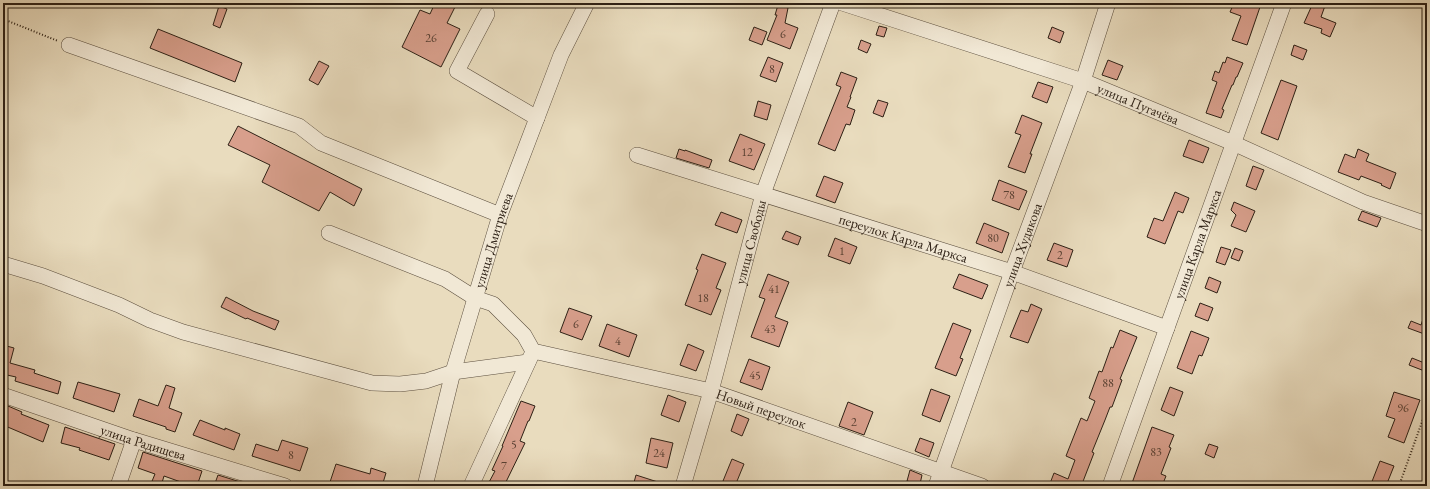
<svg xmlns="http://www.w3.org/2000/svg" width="1430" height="489" viewBox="0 0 1430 489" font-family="'EB Garamond',serif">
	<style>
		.building { fill: #d89f8c; stroke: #2d2015 }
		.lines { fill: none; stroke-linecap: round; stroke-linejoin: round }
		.minor-casing { stroke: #5c4f3f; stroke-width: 16 }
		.path { stroke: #2d2015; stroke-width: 2; stroke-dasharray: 1 2; stroke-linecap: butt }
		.minor { stroke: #f1e8d5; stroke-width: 15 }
		.labels { text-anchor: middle; stroke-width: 3.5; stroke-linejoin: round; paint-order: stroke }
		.number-label { font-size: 12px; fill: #584033 }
		.street-label { font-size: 14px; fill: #2d2015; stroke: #f1e8d5 }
	</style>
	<rect width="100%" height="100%" fill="#e9dcbe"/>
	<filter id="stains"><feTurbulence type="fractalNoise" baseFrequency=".005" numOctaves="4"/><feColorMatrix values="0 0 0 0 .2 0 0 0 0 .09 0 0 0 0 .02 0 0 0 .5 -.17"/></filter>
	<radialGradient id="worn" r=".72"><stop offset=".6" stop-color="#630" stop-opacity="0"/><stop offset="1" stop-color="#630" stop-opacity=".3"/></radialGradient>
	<g class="building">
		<polygon points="435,3 457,3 447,23 460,29 441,67 402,47 420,10 430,14"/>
		<polygon points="1234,3 1249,3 1260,7 1247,45 1232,40 1241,16 1230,12"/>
		<polygon points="1313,3 1326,3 1321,17 1336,23 1330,37 1321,33 1322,29 1304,23"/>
		<polygon points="778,5 788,8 785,23 798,28 790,49 767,40 777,15 775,15"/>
		<polygon points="219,6 227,9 220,28 213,25"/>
		<polygon points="879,26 887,28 884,37 876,35"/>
		<polygon points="754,27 767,32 762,45 749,40"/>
		<polygon points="1052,27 1064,32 1060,43 1048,38"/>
		<polygon points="158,29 242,63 235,82 150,48"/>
		<polygon points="861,40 871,44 867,53 858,49"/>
		<polygon points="1294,45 1307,50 1303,60 1291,55"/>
		<polygon points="768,57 783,63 776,82 760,76"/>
		<polygon points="1227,57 1243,63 1237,77 1236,77 1233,85 1232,85 1222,109 1224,110 1221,118 1206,113 1217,82 1212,80 1215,71 1219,73 1223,62 1225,63"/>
		<polygon points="1108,60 1123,66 1117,80 1102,75"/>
		<polygon points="319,61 329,66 318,85 309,80"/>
		<polygon points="841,72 857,78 850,97 851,97 847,107 855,110 850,125 846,124 835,151 818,144 841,87 836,85"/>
		<polygon points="1281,80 1297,86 1278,140 1261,133"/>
		<polygon points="1038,82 1053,87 1047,103 1032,97"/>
		<polygon points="878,100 888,103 883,117 873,113"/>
		<polygon points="758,101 771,105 767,120 754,116"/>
		<polygon points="1022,115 1042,123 1030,154 1032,154 1025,173 1008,167 1021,135 1015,133"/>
		<polygon points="238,126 362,189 354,206 330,192 319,211 262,182 270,165 228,145"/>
		<polygon points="740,134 765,144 754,170 729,161"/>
		<polygon points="1189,140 1209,148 1203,163 1183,156"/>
		<polygon points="679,149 685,151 685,150 712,160 709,168 676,158"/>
		<polygon points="1358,149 1369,154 1366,161 1396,173 1390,189 1381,185 1382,184 1361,176 1359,180 1338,172 1345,154 1355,158"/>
		<polygon points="1253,166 1264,170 1256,190 1246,186"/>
		<polygon points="824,176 843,183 835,203 816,196"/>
		<polygon points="999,180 1027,191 1019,210 992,200"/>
		<polygon points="1175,192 1189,198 1183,213 1178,211 1165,244 1147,237 1154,218 1163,221"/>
		<polygon points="1234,202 1255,211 1246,232 1231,226 1236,215 1231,210"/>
		<polygon points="1362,211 1381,218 1377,227 1358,220"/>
		<polygon points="721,212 742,220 737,233 715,225"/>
		<polygon points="984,223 1009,233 1002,253 976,243"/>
		<polygon points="786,231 801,237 798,245 782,239"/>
		<polygon points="835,238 857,247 850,264 828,256"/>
		<polygon points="1054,243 1073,250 1067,267 1047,260"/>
		<polygon points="1221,247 1231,250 1225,265 1216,262"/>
		<polygon points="1235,248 1243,251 1239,261 1231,258"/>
		<polygon points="702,254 726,263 716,288 721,290 711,315 685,305 698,270 696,269"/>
		<polygon points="768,274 789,282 775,317 788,322 779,347 751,337 765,299 759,297"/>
		<polygon points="959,274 988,285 982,299 953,288"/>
		<polygon points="1209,277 1221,282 1217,293 1205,288"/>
		<polygon points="226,297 253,311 279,321 275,330 247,318 246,319 221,307"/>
		<polygon points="1200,303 1213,308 1208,321 1195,316"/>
		<polygon points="1031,304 1042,309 1028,343 1010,337 1021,310 1028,312"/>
		<polygon points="569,308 592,316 582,340 560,332"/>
		<polygon points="1426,310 1427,335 1408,328 1411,321 1421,325"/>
		<polygon points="953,323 971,330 960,358 963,359 956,376 935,368"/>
		<polygon points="607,324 637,335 629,357 599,346"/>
		<polygon points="1120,330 1137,337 1120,379 1122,380 1112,407 1110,407 1105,420 1092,452 1094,453 1082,484 1085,486 1049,486 1054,473 1068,479 1075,460 1066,456 1081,418 1087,421 1095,401 1089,398 1099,371 1102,372 1111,347 1113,348"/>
		<polygon points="1191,331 1209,338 1202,356 1199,355 1192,374 1177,368"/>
		<polygon points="688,344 704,351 696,371 680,365"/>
		<polygon points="3,345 14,348 10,363 35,370 34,373 61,382 58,394 15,381 16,377 7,375 5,380 3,379"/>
		<polygon points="1412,358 1427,364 1427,372 1409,365"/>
		<polygon points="749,359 770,367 762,390 740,382"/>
		<polygon points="78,382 120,394 114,412 73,398"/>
		<polygon points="166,385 175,388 169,408 182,413 175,432 166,429 166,427 133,416 139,399 158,406"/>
		<polygon points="1170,387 1183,392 1174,416 1161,410"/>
		<polygon points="931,389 950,396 940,422 922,415"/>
		<polygon points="1394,392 1420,400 1404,443 1388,437 1395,419 1386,416"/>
		<polygon points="668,395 686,402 679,422 661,415"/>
		<polygon points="521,401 535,406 529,421 528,421 520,441 525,443 504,486 487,486 495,471 492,470 503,446 502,446"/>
		<polygon points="848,402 873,412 864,435 839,426"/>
		<polygon points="8,406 22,412 21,414 49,425 43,442 3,425 3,420"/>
		<polygon points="737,414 749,419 742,436 731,431"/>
		<polygon points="200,420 225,430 225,428 240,434 234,450 193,435"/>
		<polygon points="65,427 115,444 109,460 79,450 80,448 61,443"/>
		<polygon points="1152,427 1174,435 1169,447 1171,448 1161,474 1166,476 1162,486 1131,486"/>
		<polygon points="651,438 673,443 667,468 646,463"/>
		<polygon points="920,438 934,443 929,457 915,451"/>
		<polygon points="282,440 308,448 300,471 252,456 256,444 278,451"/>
		<polygon points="1209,444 1218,447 1214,458 1205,454"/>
		<polygon points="143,452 202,471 197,486 192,486 164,476 161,486 150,486 155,474 138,468"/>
		<polygon points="732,459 744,464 735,486 723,481"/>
		<polygon points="1380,461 1394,466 1386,486 1377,486 1371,484"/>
		<polygon points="336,464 370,474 371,468 386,473 382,486 345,486 330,482"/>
		<polygon points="910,470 922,475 920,484 907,481"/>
		<polygon points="218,475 250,485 250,486 214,486"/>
		<polygon points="636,475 664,484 664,486 633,486"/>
	</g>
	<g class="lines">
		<defs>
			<g id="minor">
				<path id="s1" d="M842,3L1083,81L1233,143L1363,202L1427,224"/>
				<polyline points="487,14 457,71 537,118"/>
				<polyline points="69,45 299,126 321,143 500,215"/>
				<path id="s2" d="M637,155L1012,272L1167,328"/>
				<path id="s3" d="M329,233L445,279L475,298L493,304L524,335L533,351L711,391L982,486"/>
				<polyline points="3,264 43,276 119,305 150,320 183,332 372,383 400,384 426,381 453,372 528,362"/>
				<path id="s4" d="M3,395L134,440L285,486"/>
				<polyline points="118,486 134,440"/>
				<path id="s5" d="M425,486L453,372L500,215L561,55L587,3"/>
				<polyline points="471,486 531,356"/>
				<path id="s6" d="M683,486L711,391L763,194L833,3"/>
				<path id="s7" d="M936,486L1012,272L1083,81L1108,3"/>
				<path id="s8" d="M1110,486L1284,3"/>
			</g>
		</defs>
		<use href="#minor" class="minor-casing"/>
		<g class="path">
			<polyline points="3,19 58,41"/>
			<polyline points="1399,486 1427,408"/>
		</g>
		<use href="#minor" class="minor"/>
	</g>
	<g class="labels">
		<g class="number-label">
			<text x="783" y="38">6</text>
			<text x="431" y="42">26</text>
			<text x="772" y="73">8</text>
			<text x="747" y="156">12</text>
			<text x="1009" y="199">78</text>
			<text x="993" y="242">80</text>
			<text x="842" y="255">1</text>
			<text x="1060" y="259">2</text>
			<text x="774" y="293">41</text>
			<text x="703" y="302">18</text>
			<text x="576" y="328">6</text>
			<text x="770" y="333">43</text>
			<text x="618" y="345">4</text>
			<text x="755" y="379">45</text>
			<text x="1108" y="387">88</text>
			<text x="1403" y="412">96</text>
			<text x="854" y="426">2</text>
			<text x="514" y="448">5</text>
			<text x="1156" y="456">83</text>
			<text x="659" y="457">24</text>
			<text x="291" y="459">8</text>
			<text x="504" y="470">7</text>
		</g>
		<g class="street-label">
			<text dy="5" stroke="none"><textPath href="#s1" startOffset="313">улица Пугачёва</textPath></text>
			<text dy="5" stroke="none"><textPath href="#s2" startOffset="279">переулок Карла Маркса</textPath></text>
			<text dy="5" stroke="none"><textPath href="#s5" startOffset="255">улица Дмитриева</textPath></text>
			<text dy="5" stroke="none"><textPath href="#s6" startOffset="253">улица Свободы</textPath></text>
			<text dy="5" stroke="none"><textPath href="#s7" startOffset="256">улица Худякова</textPath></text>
			<text dy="5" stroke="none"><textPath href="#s8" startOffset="257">улица Карла Маркса</textPath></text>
			<text dy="5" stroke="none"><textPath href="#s3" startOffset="477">Новый переулок</textPath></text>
			<text dy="5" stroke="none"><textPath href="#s4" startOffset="148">улица Радищева</textPath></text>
		</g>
	</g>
	<rect width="1430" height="489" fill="none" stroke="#e9dcbe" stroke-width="16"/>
	<rect x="4" y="4" width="1422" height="481" fill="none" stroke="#2d2015" stroke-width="2"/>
	<rect x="8" y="8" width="1414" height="473" fill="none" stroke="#2d2015"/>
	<rect width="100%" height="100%" filter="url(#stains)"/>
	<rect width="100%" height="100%" fill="url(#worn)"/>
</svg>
